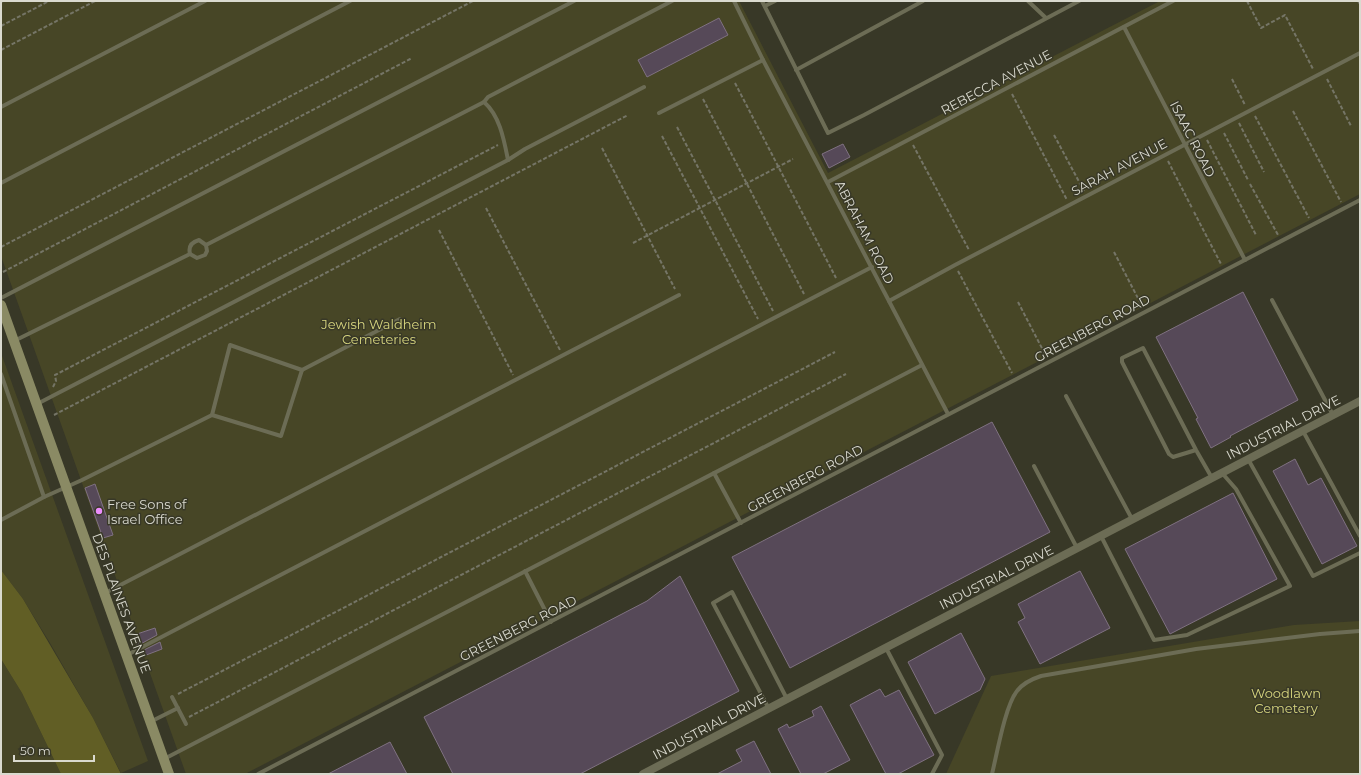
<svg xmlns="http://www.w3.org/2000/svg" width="1361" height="775" viewBox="0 0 1361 775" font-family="Montserrat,sans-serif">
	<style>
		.green { fill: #474626 }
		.water { fill: #615e25 }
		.building { fill: #564958; stroke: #7f7181 }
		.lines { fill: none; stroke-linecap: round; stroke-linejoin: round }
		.path { stroke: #757566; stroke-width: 2; stroke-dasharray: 4 2; stroke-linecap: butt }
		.service { stroke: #6c6c55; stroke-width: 4 }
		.minor { stroke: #6c6c55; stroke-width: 8 }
		.secondary { stroke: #8a8a64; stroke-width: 10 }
		.poi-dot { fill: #eb8dfc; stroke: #383827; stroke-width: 1.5 }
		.labels { text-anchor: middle; stroke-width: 3; stroke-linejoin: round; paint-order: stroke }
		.street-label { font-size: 13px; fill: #dadacf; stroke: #383827 }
		.park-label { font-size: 13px; fill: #d7d57e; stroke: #383827 }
		.poi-label { font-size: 13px; fill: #dadacf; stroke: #383827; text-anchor: start }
	</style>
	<rect width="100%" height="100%" fill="#383827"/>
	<g class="green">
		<polygon points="1,1 739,1 828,173 1160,1 1360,1 1360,194 245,774 186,774 1,256"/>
		<polygon points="1,353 148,761 121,773 93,718 50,643 23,599 1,570"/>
		<polygon points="1360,621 1360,774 946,774 991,676 1294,625"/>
		<polygon points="1,659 22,693 61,774 1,774"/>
	</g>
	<polygon class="water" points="1,570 23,599 93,718 121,774 61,774 22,693 1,659"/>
	<g class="building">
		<polygon points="719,18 728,35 647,77 638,60"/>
		<polygon points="843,144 850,157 829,168 822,154"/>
		<polygon points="1243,292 1298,400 1230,436 1231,437 1211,448 1196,419 1198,418 1156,337"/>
		<polygon points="992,422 1050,532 790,668 732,557"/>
		<polygon points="1295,459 1308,485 1321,478 1357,546 1322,564 1273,471"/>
		<polygon points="95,484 113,535 103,538 85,488"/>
		<polygon points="1233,493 1277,579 1170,634 1125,549"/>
		<polygon points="1080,571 1110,628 1040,664 1018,622 1025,618 1018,604"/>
		<polygon points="680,576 739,691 580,774 453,774 424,717 647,601"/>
		<polygon points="155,628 157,635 137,646 134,635"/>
		<polygon points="961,633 985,679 980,690 935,714 908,662"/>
		<polygon points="160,642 162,649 141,657 140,652"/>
		<polygon points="880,689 885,697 899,690 934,755 898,774 886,774 850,705"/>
		<polygon points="821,706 850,760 823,774 801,774 778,729 787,724 789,728 814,716 812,711"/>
		<polygon points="754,741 771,774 717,774 742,761 736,750"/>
		<polygon points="390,742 407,774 328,774"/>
	</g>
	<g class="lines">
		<g class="path">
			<polyline points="1247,1 1261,28 1285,15 1313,69"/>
			<polyline points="1358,1 1360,4"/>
			<polyline points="1,2 3,1"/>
			<polyline points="1,26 49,1"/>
			<polyline points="1,50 95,1"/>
			<polyline points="1232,79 1245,105"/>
			<polyline points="1327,79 1351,126"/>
			<polyline points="735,83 836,278"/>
			<polyline points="1012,94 1067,200"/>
			<polyline points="703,99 804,294"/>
			<polyline points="1293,111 1341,202"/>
			<polyline points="1255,116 1309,218"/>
			<polyline points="1239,123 1264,172"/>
			<polyline points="677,127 773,311"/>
			<polyline points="1224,133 1248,180"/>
			<polyline points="1054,135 1084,191"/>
			<polyline points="662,136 758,319"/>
			<polyline points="1207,140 1256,235"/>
			<polyline points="913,145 969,250"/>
			<polyline points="602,148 675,289"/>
			<polyline points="1168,161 1192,208"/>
			<polyline points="1250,184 1278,235"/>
			<polyline points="486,208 560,350"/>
			<polyline points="1194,212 1221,264"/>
			<polyline points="439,230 513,375"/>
			<polyline points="633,243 793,159"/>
			<polyline points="1,247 473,1"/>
			<polyline points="1114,252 1142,306"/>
			<polyline points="958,271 1012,373"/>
			<polyline points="3,272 412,58"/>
			<polyline points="1018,302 1046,356"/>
			<polyline points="53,387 56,381 55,375 498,145"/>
			<polyline points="54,415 628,115"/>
			<polyline points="178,694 835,352"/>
			<polyline points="189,717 846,374"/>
		</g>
		<g class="service">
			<polyline points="734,1 763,60 948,414"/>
			<polyline points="762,1 828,133 864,115 1079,1"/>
			<polyline points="1028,1 1046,18"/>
			<polyline points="765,6 775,1"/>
			<polyline points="1124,27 1245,260"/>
			<polyline points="796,70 923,1"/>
			<polyline points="484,102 488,97 672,1"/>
			<polyline points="1,107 205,1"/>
			<polyline points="659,113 763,60"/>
			<polyline points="828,182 1173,1"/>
			<polyline points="1,183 350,1"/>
			<path d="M190,254C188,246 192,242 199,240L206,245"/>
			<polyline points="1,298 574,1"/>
			<polyline points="1272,300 1333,415"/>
			<polyline points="889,301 955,265 1360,53"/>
			<path d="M14,341L190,254L197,258L205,255L207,251L206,245L484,102C500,116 504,140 508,160"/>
			<polyline points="1,374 44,497"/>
			<polyline points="1066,396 1132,519"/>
			<polyline points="37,404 508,160 525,149 644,87"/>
			<polyline points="212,415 230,345 302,370"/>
			<polyline points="1303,431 1360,536"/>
			<polyline points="1196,450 1173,457 1169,454 1122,362 1122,358 1143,348 1196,450 1212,478"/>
			<polyline points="1248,459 1313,576 1360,553"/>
			<polyline points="1034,466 1077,548"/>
			<polyline points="714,473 741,523"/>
			<polyline points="1,520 44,497 82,480 212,415 281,436 302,370 400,319"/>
			<polyline points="1101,536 1154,640 1187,635 1290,586 1236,489 1222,473"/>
			<polyline points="525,571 551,622"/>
			<polyline points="105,593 679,295"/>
			<polyline points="886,648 942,755 932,774"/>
			<polyline points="127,655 872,267"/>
			<polyline points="172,697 186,724"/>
			<polyline points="769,709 713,603 732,592 787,699"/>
			<polyline points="152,721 178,708"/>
			<polyline points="164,759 922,365"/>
			<polyline points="258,774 1360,200"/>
			<path d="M992,774C997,754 1005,706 1017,691C1023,683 1032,679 1041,676L1196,649L1320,634L1360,631"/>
		</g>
		<polyline class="minor" points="643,774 1360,401"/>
		<polyline class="secondary" points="1,305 169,774"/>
	</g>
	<circle class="poi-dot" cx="99" cy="511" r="4"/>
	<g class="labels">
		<g class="street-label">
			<text transform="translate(996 82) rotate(-28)" y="5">REBECCA AVENUE</text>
			<text transform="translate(1193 139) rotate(63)" y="5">ISAAC ROAD</text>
			<text transform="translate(1119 167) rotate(-28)" y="5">SARAH AVENUE</text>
			<text transform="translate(865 232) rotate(63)" y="5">ABRAHAM ROAD</text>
			<text transform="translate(1092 328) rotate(-28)" y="5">GREENBERG ROAD</text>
			<text transform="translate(1283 427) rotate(-27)" y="5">INDUSTRIAL DRIVE</text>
			<text transform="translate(805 478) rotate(-28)" y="5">GREENBERG ROAD</text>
			<text transform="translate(996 577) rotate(-27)" y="5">INDUSTRIAL DRIVE</text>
			<text transform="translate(122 603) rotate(70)" y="5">DES PLAINES AVENUE</text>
			<text transform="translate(518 628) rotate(-27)" y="5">GREENBERG ROAD</text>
			<text transform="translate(709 726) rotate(-28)" y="5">INDUSTRIAL DRIVE</text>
		</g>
		<g class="park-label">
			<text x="379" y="329">Jewish Waldheim<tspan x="379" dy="15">Cemeteries</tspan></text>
			<text x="1286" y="698">Woodlawn<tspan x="1286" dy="15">Cemetery</tspan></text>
		</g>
		<g class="poi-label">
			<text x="107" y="509">Free Sons of<tspan x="107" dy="15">Israel Office</tspan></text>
		</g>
	</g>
	<rect width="1361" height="775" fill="none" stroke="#dadacf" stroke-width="4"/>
	<path d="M14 755v6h80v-6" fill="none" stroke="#dadacf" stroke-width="2"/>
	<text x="20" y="755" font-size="12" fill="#dadacf" stroke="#383827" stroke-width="3" paint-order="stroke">50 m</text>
</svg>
